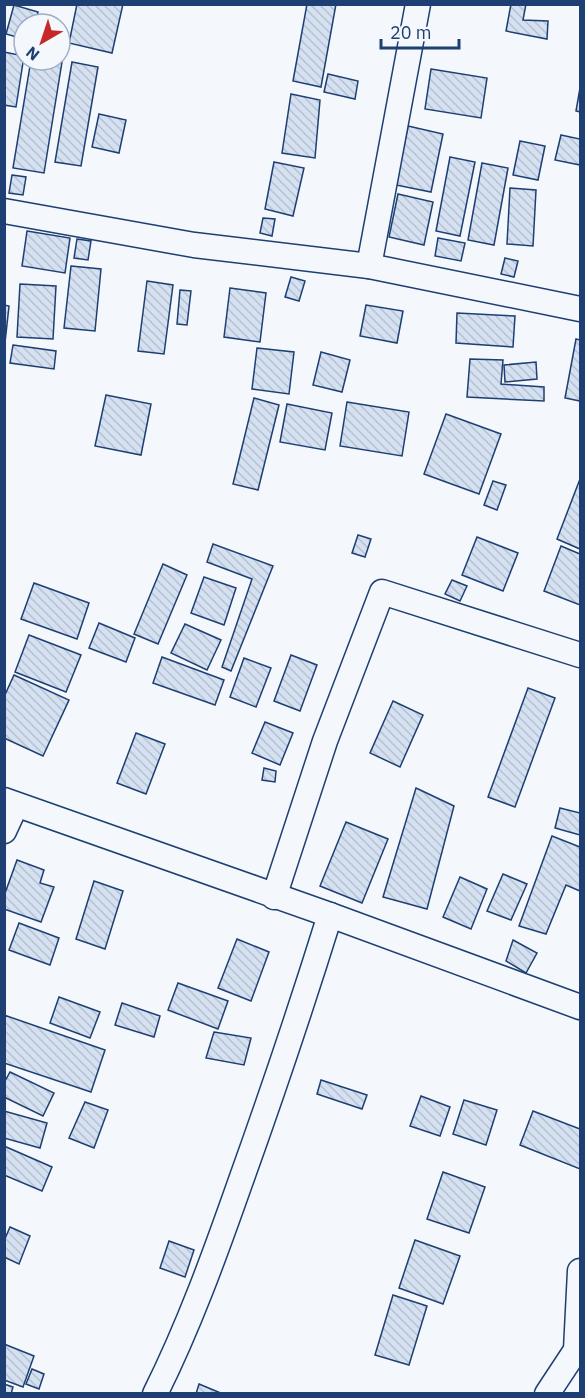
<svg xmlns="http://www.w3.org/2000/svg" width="585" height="1398" viewBox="0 0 585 1398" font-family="'IBM Plex Sans',sans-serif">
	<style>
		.building { fill: url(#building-back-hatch); stroke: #1d3f73; stroke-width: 1.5 }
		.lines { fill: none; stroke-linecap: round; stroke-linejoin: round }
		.minor-casing { stroke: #1d3f73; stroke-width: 27 }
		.minor { stroke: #f4f7fb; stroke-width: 24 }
	</style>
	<defs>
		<pattern id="building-back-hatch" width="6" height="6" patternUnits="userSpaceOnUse" patternTransform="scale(1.5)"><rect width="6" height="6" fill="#d5e0f0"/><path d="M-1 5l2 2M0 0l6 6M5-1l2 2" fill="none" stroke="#b6c1d1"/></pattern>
	</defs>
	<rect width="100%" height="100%" fill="#f4f7fb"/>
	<g class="building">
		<polygon points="77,4 123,4 112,53 69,43"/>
		<polygon points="307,4 336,4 321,87 293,81"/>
		<polygon points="511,4 526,4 523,20 548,21 547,39 506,31"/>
		<polygon points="14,5 38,12 35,24 24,24 24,39 6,34"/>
		<polygon points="4,52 24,56 16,107 4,105"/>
		<polygon points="31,60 62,62 44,173 13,168"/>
		<polygon points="72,62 98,67 81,166 55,162"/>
		<polygon points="431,69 487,78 481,118 425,109"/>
		<polygon points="328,74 358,81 355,99 324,92"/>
		<polygon points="580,88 580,112 576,111"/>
		<polygon points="291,94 320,100 315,158 282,153"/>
		<polygon points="99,114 126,120 119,153 92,147"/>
		<polygon points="408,126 443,134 431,192 396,185"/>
		<polygon points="561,135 580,139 580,165 555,160"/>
		<polygon points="520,141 545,146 538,180 513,175"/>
		<polygon points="450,157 475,162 460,236 436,231"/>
		<polygon points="274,162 304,168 293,216 265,209"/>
		<polygon points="482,163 508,168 494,245 468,240"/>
		<polygon points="12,175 26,177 23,195 9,193"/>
		<polygon points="510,188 536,190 533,246 507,244"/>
		<polygon points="398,194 433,202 424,245 389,237"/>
		<polygon points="263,218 275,219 272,236 260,233"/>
		<polygon points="27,231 70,238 65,273 22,266"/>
		<polygon points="438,238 465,243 461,261 435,256"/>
		<polygon points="77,239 91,241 88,260 74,258"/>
		<polygon points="505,258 518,261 514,277 501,274"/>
		<polygon points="71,266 101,269 95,331 64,328"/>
		<polygon points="291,277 305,281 299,301 285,297"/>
		<polygon points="147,281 173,285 164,354 138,351"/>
		<polygon points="20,284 56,286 53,339 17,337"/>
		<polygon points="230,288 266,293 260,342 224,337"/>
		<polygon points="180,290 191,291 187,325 177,324"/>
		<polygon points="4,305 9,306 4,352"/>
		<polygon points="366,305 403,311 397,343 360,336"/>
		<polygon points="457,313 515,316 513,347 456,343"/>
		<polygon points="576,339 580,340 580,401 565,398"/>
		<polygon points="13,345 56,351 54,369 10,363"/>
		<polygon points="257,348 294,352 289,394 252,389"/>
		<polygon points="321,352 350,360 342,392 313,385"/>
		<polygon points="470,359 503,360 501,384 544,387 544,401 467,397"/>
		<polygon points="536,362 537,379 505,382 504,365"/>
		<polygon points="106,395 151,404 141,455 95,446"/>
		<polygon points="254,398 279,405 258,490 233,484"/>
		<polygon points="347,402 409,412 402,456 340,446"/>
		<polygon points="287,404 332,413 325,450 280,442"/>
		<polygon points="446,414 501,434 479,494 424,474"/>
		<polygon points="580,479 580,549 557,539"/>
		<polygon points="493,481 506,485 497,510 484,505"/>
		<polygon points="358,535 371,539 365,557 352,553"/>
		<polygon points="477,537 518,553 503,591 462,575"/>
		<polygon points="213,544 273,566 231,671 222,667 252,579 207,562"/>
		<polygon points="561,546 580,554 580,605 544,591"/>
		<polygon points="163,564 187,575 158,644 134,634"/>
		<polygon points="204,577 236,588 224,625 191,613"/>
		<polygon points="452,580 467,586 460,601 445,594"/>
		<polygon points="34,583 89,603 77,639 21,619"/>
		<polygon points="99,623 135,638 126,662 89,648"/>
		<polygon points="185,624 221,640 207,670 171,653"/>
		<polygon points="29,635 81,655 66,692 15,672"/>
		<polygon points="291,655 317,665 300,711 274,701"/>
		<polygon points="162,657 224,680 215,705 153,683"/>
		<polygon points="244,658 271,668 256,707 230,697"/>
		<polygon points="14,675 69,700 43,756 4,738 4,697"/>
		<polygon points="528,688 555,698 515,807 488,797"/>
		<polygon points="393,701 423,715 400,767 370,753"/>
		<polygon points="265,722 293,733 280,765 252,753"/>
		<polygon points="136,733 165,744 146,794 117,783"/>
		<polygon points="264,768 276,771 275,782 262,780"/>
		<polygon points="416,788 454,806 427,909 383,897"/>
		<polygon points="560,808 580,813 580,835 555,828"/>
		<polygon points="346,822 388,839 362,903 320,886"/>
		<polygon points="552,836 580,847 580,891 566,885 546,934 519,926"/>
		<polygon points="17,860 44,870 40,883 54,887 41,922 4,909 4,896"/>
		<polygon points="503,874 527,884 511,920 487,911"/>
		<polygon points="460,877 487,889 471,929 443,917"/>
		<polygon points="94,881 123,891 105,949 76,939"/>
		<polygon points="19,923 59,938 50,965 9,950"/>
		<polygon points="237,939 269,952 251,1001 218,988"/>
		<polygon points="513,940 537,953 526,973 506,961"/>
		<polygon points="178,983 228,1001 218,1029 168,1010"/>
		<polygon points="59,997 100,1012 90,1038 50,1023"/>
		<polygon points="122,1003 160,1016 154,1037 115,1025"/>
		<polygon points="4,1015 105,1050 91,1092 4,1063"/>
		<polygon points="214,1032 251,1038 244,1065 206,1058"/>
		<polygon points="10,1072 54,1093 43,1116 4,1097 4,1083"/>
		<polygon points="321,1080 367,1095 362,1109 317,1094"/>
		<polygon points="421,1096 450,1107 440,1136 410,1126"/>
		<polygon points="464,1100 497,1110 486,1145 453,1134"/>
		<polygon points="85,1102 108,1110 94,1148 69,1138"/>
		<polygon points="4,1111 47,1123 40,1148 4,1138"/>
		<polygon points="533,1111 580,1129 580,1169 520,1145"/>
		<polygon points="4,1146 52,1167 42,1191 4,1175"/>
		<polygon points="443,1172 485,1187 469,1233 427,1219"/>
		<polygon points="10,1227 30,1236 19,1264 4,1257 4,1241"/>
		<polygon points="415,1240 460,1256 443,1304 399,1288"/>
		<polygon points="169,1241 194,1250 185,1277 160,1268"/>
		<polygon points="393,1295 427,1306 409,1365 375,1355"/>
		<polygon points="4,1344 34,1356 23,1387 4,1380"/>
		<polygon points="32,1369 44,1374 39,1389 26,1384"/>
		<polygon points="4,1384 13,1387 11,1394 4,1394"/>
		<polygon points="199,1384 223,1394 196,1394"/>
	</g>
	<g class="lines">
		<defs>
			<g id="minor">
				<polyline points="4,211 194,245 369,266 580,309"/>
				<polyline points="369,266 418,4"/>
				<polyline points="4,800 330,915 580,1007"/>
				<polyline points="4,831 16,805"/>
				<polyline points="274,897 325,741 382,592 580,655"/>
				<path d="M155,1394C189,1326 215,1254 240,1183C272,1094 302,1005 330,915"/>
				<polyline points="547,1394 576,1350 580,1271"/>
			</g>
		</defs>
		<use href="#minor" class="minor-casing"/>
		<use href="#minor" class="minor"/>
	</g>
	<rect width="585" height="1398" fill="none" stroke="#1d3f73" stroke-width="12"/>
	<g transform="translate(42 42) rotate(219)"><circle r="28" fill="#f4f7fb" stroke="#9eadc5" stroke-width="1.5"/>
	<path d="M0-4.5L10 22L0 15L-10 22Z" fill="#c62828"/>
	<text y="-9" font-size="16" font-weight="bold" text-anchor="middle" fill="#1d3f73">N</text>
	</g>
	<path d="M381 39v9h78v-9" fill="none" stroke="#1d3f73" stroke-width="3"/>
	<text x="390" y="39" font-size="18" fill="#1d3f73" stroke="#f4f7fb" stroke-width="4.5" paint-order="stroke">20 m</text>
</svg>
